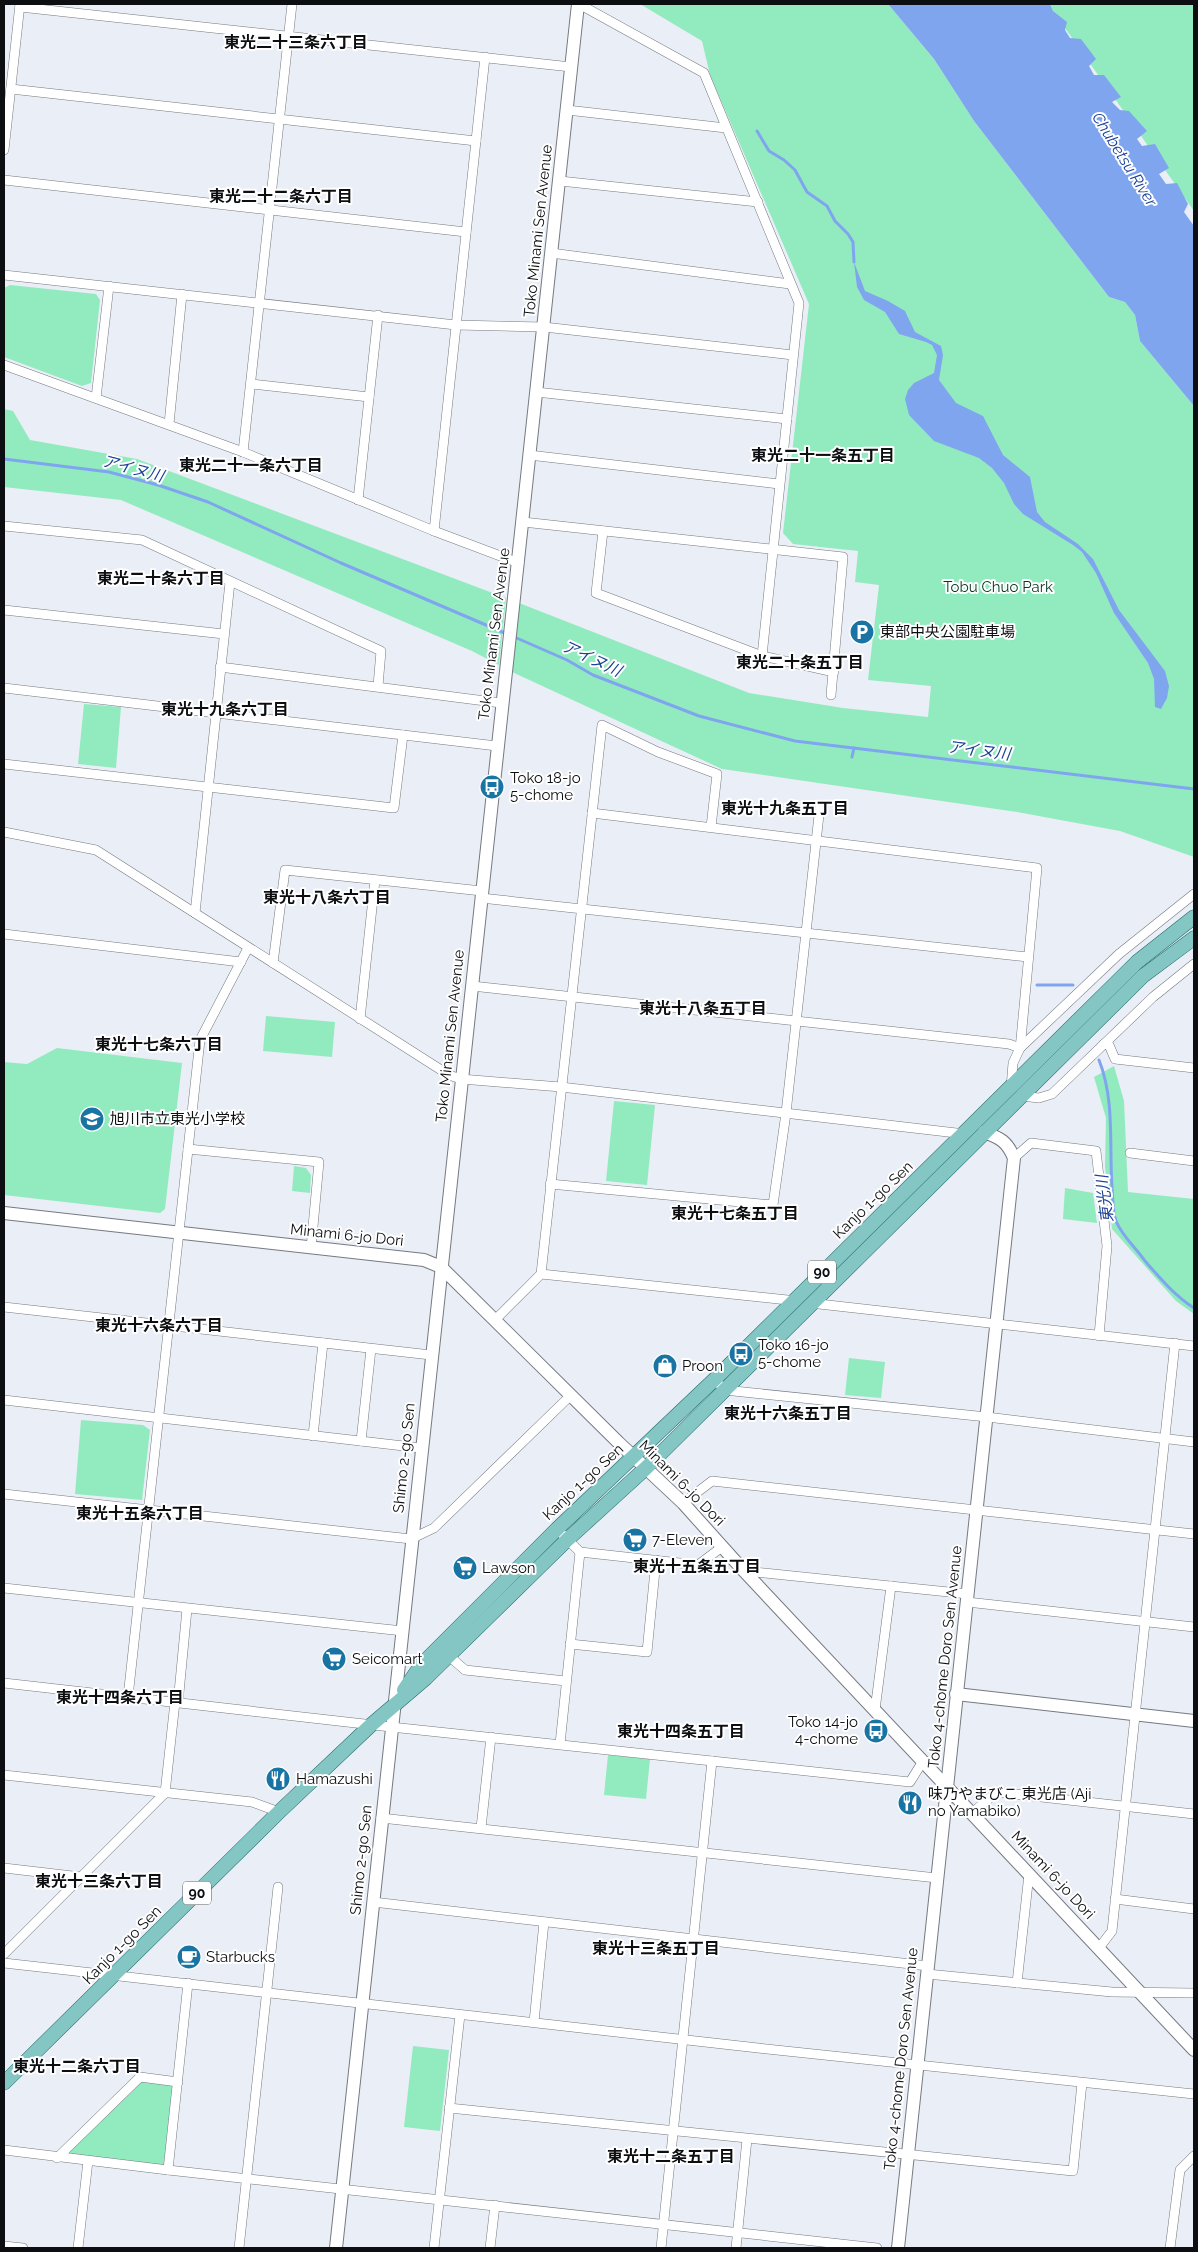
<svg xmlns="http://www.w3.org/2000/svg" width="1198" height="2252" viewBox="0 0 1198 2252" font-family="Raleway,'Noto Sans JP',sans-serif">
	<style>
		.green { fill: #91ebbf }
		.water { fill: #80a5ef }
		.lines { fill: none; stroke-linecap: round; stroke-linejoin: round }
		.stream { stroke: #80a5ef; stroke-width: 3 }
		.street-casing { stroke: #757981; stroke-width: 10 }
		.secondary-casing { stroke: #757981; stroke-width: 14 }
		.primary-casing { stroke: #236d6b; stroke-width: 15 }
		.street { stroke: #fff; stroke-width: 9 }
		.secondary { stroke: #fff; stroke-width: 12 }
		.primary { stroke: #83c6c3; stroke-width: 14 }
		.labels { text-anchor: middle; stroke-width: 4; stroke-linejoin: round; paint-order: stroke }
		.shield { fill: #fff; stroke: #555658; stroke-width: 1 }
		.shield-label { font-size: 14px; font-weight: bold; fill: #0c0e11 }
		.street-label { font-size: 15px; fill: #0c0e11; stroke: #fff }
		.park-label { font-size: 15px; fill: #083623; stroke: #fff }
		.poi-label { font-size: 15px; fill: #0c0e11; stroke: #fff; text-anchor: start }
		.neighbourhood-label { font-size: 16px; font-weight: bold; fill: #0c0e11; stroke: #fff }
		.water-label { font-size: 16px; font-style: italic; fill: #1d4296; stroke: #fff }
	</style>
	<rect width="100%" height="100%" fill="#eaeef6"/>
	<g class="green">
		<polygon points="640,4 888,4 934,59 974,121 1109,297 1125,302 1135,315 1140,341 1194,406 1194,857 1120,831 1017,812 722,769 512,672 519,603 749,693 843,708 928,717 931,686 868,680 879,585 855,582 858,551 793,544 783,533 809,304 710,75 702,41"/>
		<polygon points="1050,4 1194,4 1194,211 1053,11"/>
		<polygon points="10,285 96,294 100,300 91,383 82,386 4,357 4,288"/>
		<polygon points="4,409 13,411 30,440 137,459 506,598 499,665 472,651 121,500 4,487"/>
		<polygon points="84,704 121,707 116,768 78,764"/>
		<polygon points="266,1016 335,1022 332,1057 263,1051"/>
		<polygon points="57,1048 182,1063 165,1209 160,1213 4,1195 4,1062 27,1064"/>
		<polygon points="1114,1066 1124,1101 1128,1192 1194,1199 1194,1314 1176,1301 1112,1229 1105,1167 1106,1118 1094,1077"/>
		<polygon points="614,1101 655,1105 647,1185 606,1181"/>
		<polygon points="294,1166 306,1168 311,1175 310,1193 292,1191"/>
		<polygon points="1065,1188 1093,1193 1097,1223 1063,1219"/>
		<polygon points="849,1358 885,1362 881,1398 845,1395"/>
		<polygon points="81,1420 143,1425 150,1430 142,1500 75,1494"/>
		<polygon points="608,1755 650,1759 646,1799 604,1795"/>
		<polygon points="413,2046 449,2050 440,2131 404,2127"/>
		<polygon points="140,2077 178,2082 168,2170 57,2158"/>
	</g>
	<g class="water">
		<polygon points="888,4 1050,4 1053,11 1067,22 1065,30 1070,38 1081,39 1096,59 1089,66 1094,75 1104,75 1121,97 1112,102 1120,110 1129,111 1147,131 1137,139 1142,146 1155,144 1169,168 1159,174 1166,184 1177,183 1188,204 1184,212 1194,226 1194,406 1140,341 1135,315 1125,302 1109,297 974,121 934,59"/>
		<polygon points="854,262 865,291 888,301 905,311 915,332 941,346 943,355 939,380 956,403 983,416 1003,455 1030,477 1037,512 1045,522 1078,544 1093,559 1119,610 1165,671 1169,686 1167,698 1161,709 1155,707 1154,679 1148,663 1114,613 1096,573 1082,552 1073,545 1023,514 1014,504 1004,483 992,468 979,458 934,441 909,415 905,399 908,390 914,383 934,373 937,355 932,345 926,342 899,334 885,312 864,300 857,287"/>
	</g>
	<g class="lines">
		<g class="stream">
			<polyline points="757,131 769,151 784,160 795,170 807,192 827,206 835,221 848,234 853,242 854,262"/>
			<polyline points="4,459 109,472 158,485 208,502 341,563 507,634"/>
			<polyline points="512,636 567,660 593,675 699,716 795,741 1194,789"/>
			<polyline points="852,757 854,748"/>
			<polyline points="1037,985 1073,985"/>
			<path d="M1099,1060C1115,1100 1109,1145 1112,1187C1113,1198 1112,1211 1116,1221C1122,1236 1136,1248 1145,1261C1160,1278 1175,1296 1194,1308"/>
		</g>
		<defs>
			<g id="street">
				<polyline points="579,4 704,73 799,303 762,656"/>
				<polyline points="20,7 571,67"/>
				<polyline points="11,89 476,141"/>
				<polyline points="567,110 726,128"/>
				<polyline points="4,150 20,4"/>
				<polyline points="4,180 466,232"/>
				<polyline points="560,181 758,202"/>
				<polyline points="551,253 790,284"/>
				<polyline points="4,275 456,325 544,327 793,355"/>
				<polyline points="4,365 243,452 434,531 519,563"/>
				<polyline points="252,384 369,397"/>
				<polyline points="536,392 787,419"/>
				<polyline points="96,398 109,286"/>
				<polyline points="169,424 182,294"/>
				<polyline points="243,452 292,4"/>
				<polyline points="529,455 779,484"/>
				<polyline points="358,500 378,315"/>
				<polyline points="523,522 843,557 831,695"/>
				<polyline points="4,526 142,540 381,651 378,686"/>
				<polyline points="434,531 485,57"/>
				<polyline points="603,531 596,593 762,656 834,672"/>
				<polyline points="4,610 224,634"/>
				<polyline points="220,667 501,703"/>
				<polyline points="4,688 497,746"/>
				<polyline points="4,764 394,808 403,735"/>
				<polyline points="592,813 1037,868 1021,1039 1020,1048 1013,1063 1011,1088"/>
				<polyline points="4,832 96,850 449,1075 461,1079 561,1087 965,1134"/>
				<polyline points="481,898 1028,957"/>
				<polyline points="195,913 230,582"/>
				<polyline points="4,934 241,962"/>
				<polyline points="273,963 285,870 482,891"/>
				<polyline points="472,986 1009,1044 1020,1048"/>
				<polyline points="360,1019 375,880"/>
				<polyline points="1104,1044 1109,1045 1115,1059 1194,1068"/>
				<polyline points="1020,1048 1119,954 1194,894"/>
				<polyline points="1021,1096 1039,1098 1052,1094 1153,997 1194,964"/>
				<polyline points="188,1149 319,1162 311,1248"/>
				<polyline points="1130,1153 1194,1161"/>
				<polyline points="1014,1158 1031,1143 1096,1151 1107,1246 1099,1336"/>
				<polyline points="550,1184 773,1205 786,1113 820,806"/>
				<polyline points="541,1274 797,1301"/>
				<polyline points="810,1303 1194,1346"/>
				<polyline points="4,1307 431,1355"/>
				<polyline points="494,1321 541,1274 602,725 658,752 717,774 711,827"/>
				<polyline points="715,1379 724,1390 987,1417 1194,1442"/>
				<polyline points="4,1400 421,1448"/>
				<polyline points="313,1436 323,1343"/>
				<polyline points="361,1441 371,1349"/>
				<polyline points="4,1494 411,1539 434,1528 570,1396"/>
				<polyline points="683,1503 712,1481 1194,1534"/>
				<polyline points="557,1529 580,1552 698,1565 722,1547"/>
				<polyline points="744,1571 968,1594"/>
				<polyline points="4,1588 403,1631"/>
				<polyline points="967,1602 1194,1627"/>
				<polyline points="570,1644 647,1652 656,1560"/>
				<polyline points="449,1656 465,1670 566,1681"/>
				<polyline points="4,1683 391,1727 910,1782 923,1761"/>
				<polyline points="128,1697 200,1040 248,948"/>
				<polyline points="178,1703 187,1609"/>
				<polyline points="875,1710 891,1586"/>
				<polyline points="560,1744 580,1552"/>
				<polyline points="4,1775 252,1802 279,1812"/>
				<polyline points="973,1812 997,1792 1194,1814"/>
				<polyline points="381,1818 937,1878"/>
				<polyline points="481,1828 491,1737"/>
				<polyline points="4,1868 81,1877"/>
				<polyline points="1115,1899 1194,1909"/>
				<polyline points="373,1902 928,1966"/>
				<polyline points="1099,1948 1112,1931 1175,1343"/>
				<polyline points="4,1954 165,1793 175,1702"/>
				<polyline points="4,1963 758,2048 1194,2094"/>
				<polyline points="927,1974 1112,1992 1194,1993"/>
				<polyline points="1017,1983 1029,1874"/>
				<polyline points="534,2022 544,1922"/>
				<polyline points="449,2108 1073,2171 1082,2083"/>
				<polyline points="4,2150 168,2170 877,2248"/>
				<polyline points="57,2158 140,2077 178,2082"/>
				<polyline points="168,2170 188,1983"/>
				<polyline points="4,2246 23,2248"/>
				<polyline points="78,2248 88,2161"/>
				<polyline points="239,2248 278,1887"/>
				<polyline points="434,2248 460,2015"/>
				<polyline points="490,2248 495,2205"/>
				<polyline points="661,2248 712,1761"/>
				<polyline points="736,2248 747,2139"/>
				<polyline points="1170,2248 1180,2170 1194,2156"/>
			</g>
			<g id="secondary">
				<polyline points="4,1213 424,1260 441,1267 619,1443 683,1503 744,1571 1194,2050"/>
				<polyline points="956,1694 1194,1721"/>
				<polyline points="336,2248 578,4"/>
				<path d="M898,2248L1014,1158C1007,1141 1000,1138 984,1132"/>
			</g>
			<g id="primary">
				<polyline points="404,1690 422,1664 557,1529 715,1379 1137,962 1194,917"/>
				<polyline points="4,2083 279,1812 371,1725 426,1678 568,1539 646,1468 1143,976 1194,938"/>
			</g>
		</defs>
		<use href="#street" class="street-casing"/>
		<use href="#secondary" class="secondary-casing"/>
		<use href="#primary" class="primary-casing"/>
		<use href="#street" class="street"/>
		<use href="#secondary" class="secondary"/>
		<use href="#primary" class="primary"/>
	</g>
	<defs>
		<symbol id="parking-disc" viewBox="-11 -11 22 22"><circle r="9.5" fill="#1a74a3" stroke="#fff"/><path d="M-3.5-5.5H1a3.5 3.5 0 0 1 0 7H-1V5.5H-3.5ZM-1-3.4V-.6H.8a1.4 1.4 0 0 0 0-2.8Z" fill="#fff"/></symbol>
		<symbol id="bus-disc" viewBox="-11 -11 22 22"><circle r="9.5" fill="#1a74a3" stroke="#fff"/><path d="M-5-6H5V4H4V6H2V4H-2V6H-4V4H-5ZM-3.5-4V0h7V-4ZM-3.5 1.2v1.5H-2V1.2ZM2 1.2v1.5H3.5V1.2Z" fill="#fff"/></symbol>
		<symbol id="school-disc" viewBox="-11 -11 22 22"><circle r="9.5" fill="#1a74a3" stroke="#fff"/><path d="M0-5L7-2L0 1L-7-2ZM-4 1L0 2.5L4 1V4Q0 6-4 4Z" fill="#fff"/></symbol>
		<symbol id="shop-disc" viewBox="-11 -11 22 22"><circle r="9.5" fill="#1a74a3" stroke="#fff"/><path d="M-5-2.5h2.3a2.7 3.5 0 0 1 5.4 0H5L5.5 6h-11ZM-1.5-2.5h3a1.5 2.3 0 0 0-3 0Z" fill="#fff"/></symbol>
		<symbol id="supermarket-disc" viewBox="-11 -11 22 22"><circle r="9.5" fill="#1a74a3" stroke="#fff"/><path d="M-6-5.5h2.5l.6 2H6L4.5 2H-2.5L-4.4-4H-6ZM-1.5 3.2a1.3 1.3 0 1 0 .1 0ZM3 3.2a1.3 1.3 0 1 0 .1 0Z" fill="#fff"/></symbol>
		<symbol id="restaurant-disc" viewBox="-11 -11 22 22"><circle r="9.5" fill="#1a74a3" stroke="#fff"/><path d="M-5-6h1v4h1v-4h1v4h1v-4h1v5L-1.5 .5V6h-2V.5L-5-1ZM5-6V6H3V1.5H1.5Q1.5-4 5-6Z" fill="#fff"/></symbol>
		<symbol id="cafe-disc" viewBox="-11 -11 22 22"><circle r="9.5" fill="#1a74a3" stroke="#fff"/><path d="M-5.5-4.5H6V0H3Q3 3.5 0 3.5H-2.5Q-5.5 3.5-5.5 0ZM3-3.2v2h1.7v-2ZM-6 4.5H4V6H-6Z" fill="#fff"/></symbol>
	</defs>
	<g fill-rule="evenodd">
		<use href="#parking-disc" x="848" y="618" width="28" height="28"/>
		<use href="#bus-disc" x="478" y="773" width="28" height="28"/>
		<use href="#school-disc" x="78" y="1105" width="28" height="28"/>
		<use href="#bus-disc" x="727" y="1340" width="28" height="28"/>
		<use href="#shop-disc" x="651" y="1352" width="28" height="28"/>
		<use href="#supermarket-disc" x="621" y="1526" width="28" height="28"/>
		<use href="#supermarket-disc" x="451" y="1554" width="28" height="28"/>
		<use href="#supermarket-disc" x="320" y="1645" width="28" height="28"/>
		<use href="#bus-disc" x="862" y="1717" width="28" height="28"/>
		<use href="#restaurant-disc" x="264" y="1765" width="28" height="28"/>
		<use href="#restaurant-disc" x="896" y="1789" width="28" height="28"/>
		<use href="#cafe-disc" x="175" y="1943" width="28" height="28"/>
	</g>
	<g class="labels">
		<g class="shield">
			<rect x="808" y="1260.5" width="28" height="23" rx="4"/>
			<rect x="183" y="1881.5" width="28" height="23" rx="4"/>
		</g>
		<g class="shield-label">
			<text x="822" y="1277">90</text>
			<text x="197" y="1898">90</text>
		</g>
		<g class="street-label">
			<text transform="translate(538 231) rotate(-84)" y="5">Toko Minami Sen Avenue</text>
			<text transform="translate(494 634) rotate(-83)" y="5">Toko Minami Sen Avenue</text>
			<text transform="translate(450 1036) rotate(-84)" y="5">Toko Minami Sen Avenue</text>
			<text transform="translate(873 1200) rotate(-44)" y="5">Kanjo 1-go Sen</text>
			<text transform="translate(347 1235) rotate(6)" y="5">Minami 6-jo Dori</text>
			<text transform="translate(404 1458) rotate(-84)" y="5">Shimo 2-go Sen</text>
			<text transform="translate(583 1482) rotate(-43)" y="5">Kanjo 1-go Sen</text>
			<text transform="translate(682 1483) rotate(45)" y="5">Minami 6-jo Dori</text>
			<text transform="translate(945 1657) rotate(-84)" y="5">Toko 4-chome Doro Sen Avenue</text>
			<text transform="translate(361 1860) rotate(-84)" y="5">Shimo 2-go Sen</text>
			<text transform="translate(1053 1875) rotate(47)" y="5">Minami 6-jo Dori</text>
			<text transform="translate(122 1945) rotate(-45)" y="5">Kanjo 1-go Sen</text>
			<text transform="translate(901 2059) rotate(-84)" y="5">Toko 4-chome Doro Sen Avenue</text>
		</g>
		<g class="park-label">
			<text x="998" y="592">Tobu Chuo Park</text>
		</g>
		<g class="poi-label">
			<text x="880" y="637">東部中央公園駐車場</text>
			<text x="510" y="783">Toko 18-jo<tspan x="510" dy="17">5-chome</tspan></text>
			<text x="110" y="1124">旭川市立東光小学校</text>
			<text x="758" y="1350">Toko 16-jo<tspan x="758" dy="17">5-chome</tspan></text>
			<text x="682" y="1371">Proon</text>
			<text x="652" y="1545">7-Eleven</text>
			<text x="482" y="1573">Lawson</text>
			<text x="352" y="1664">Seicomart</text>
			<text x="858" y="1727" text-anchor="end">Toko 14-jo<tspan x="858" dy="17">4-chome</tspan></text>
			<text x="296" y="1784">Hamazushi</text>
			<text x="928" y="1799">味乃やまびこ 東光店 (Aji<tspan x="928" dy="17">no Yamabiko)</tspan></text>
			<text x="206" y="1962">Starbucks</text>
		</g>
		<g class="neighbourhood-label">
			<text x="296" y="48">東光二十三条六丁目</text>
			<text x="281" y="202">東光二十二条六丁目</text>
			<text x="823" y="461">東光二十一条五丁目</text>
			<text x="251" y="471">東光二十一条六丁目</text>
			<text x="161" y="584">東光二十条六丁目</text>
			<text x="800" y="668">東光二十条五丁目</text>
			<text x="225" y="715">東光十九条六丁目</text>
			<text x="785" y="814">東光十九条五丁目</text>
			<text x="327" y="903">東光十八条六丁目</text>
			<text x="703" y="1014">東光十八条五丁目</text>
			<text x="159" y="1050">東光十七条六丁目</text>
			<text x="735" y="1219">東光十七条五丁目</text>
			<text x="159" y="1331">東光十六条六丁目</text>
			<text x="788" y="1419">東光十六条五丁目</text>
			<text x="140" y="1519">東光十五条六丁目</text>
			<text x="697" y="1572">東光十五条五丁目</text>
			<text x="120" y="1703">東光十四条六丁目</text>
			<text x="681" y="1737">東光十四条五丁目</text>
			<text x="99" y="1887">東光十三条六丁目</text>
			<text x="656" y="1954">東光十三条五丁目</text>
			<text x="77" y="2072">東光十二条六丁目</text>
			<text x="671" y="2162">東光十二条五丁目</text>
		</g>
		<g class="water-label">
			<text transform="translate(1125 159) rotate(58)" y="6">Chubetsu River</text>
			<text transform="translate(133 468) rotate(15)" y="6">アイヌ川</text>
			<text transform="translate(592 658) rotate(25)" y="6">アイヌ川</text>
			<text transform="translate(979 750) rotate(7)" y="6">アイヌ川</text>
			<text transform="translate(1104 1199) rotate(-97)" y="6">東光川</text>
		</g>
	</g>
	<rect width="1198" height="2252" fill="none" stroke="#0c0e11" stroke-width="10"/>
</svg>
